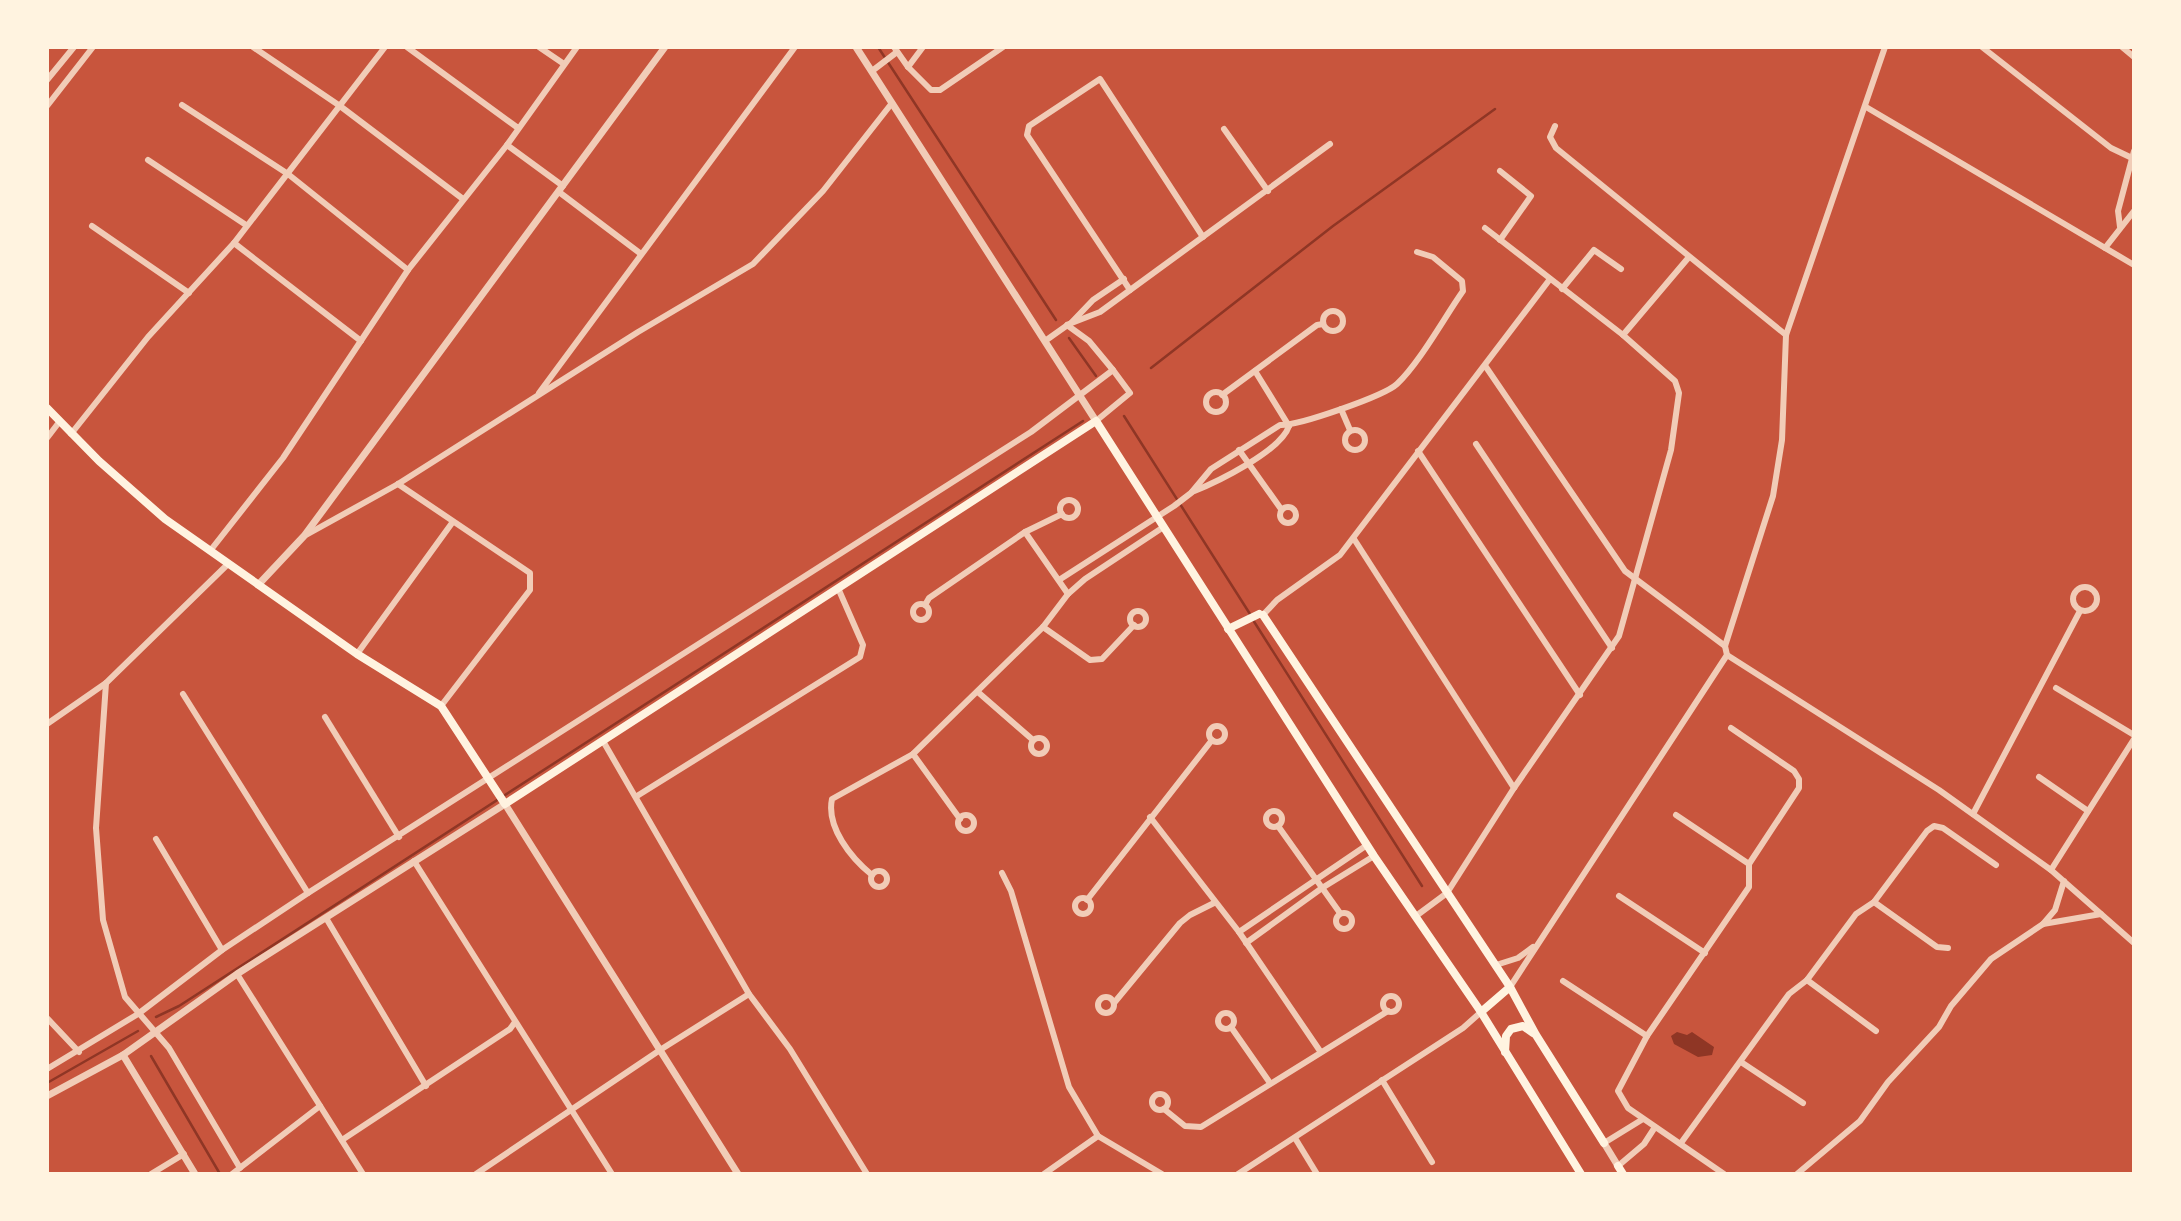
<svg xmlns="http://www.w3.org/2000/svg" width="2181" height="1221" viewBox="0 0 2181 1221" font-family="'Sofia Sans Condensed',sans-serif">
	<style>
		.water { fill: #8f3625 }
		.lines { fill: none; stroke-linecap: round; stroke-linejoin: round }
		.stream { stroke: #8f3625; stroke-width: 2.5 }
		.minor { stroke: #f1ccb7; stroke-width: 6 }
		.tertiary { stroke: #f1ccb7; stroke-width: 7 }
		.secondary { stroke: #fff3e0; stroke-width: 8 }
	</style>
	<rect width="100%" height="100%" fill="#c8553d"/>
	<polygon class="water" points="1677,1032 1687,1035 1692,1032 1714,1047 1712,1055 1698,1057 1674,1044 1671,1036"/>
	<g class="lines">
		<g class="stream">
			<polyline points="878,47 1056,320"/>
			<polyline points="1069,338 1096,376"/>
			<polyline points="1151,368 1333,226 1495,109"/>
			<polyline points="1124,416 1250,614"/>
			<polyline points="1253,620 1422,886"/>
			<polyline points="156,1017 179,1006 1083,421"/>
			<polyline points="151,1056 220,1174"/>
			<polyline points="47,1083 138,1031"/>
		</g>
		<g class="minor">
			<polyline points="253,47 340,106 463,199"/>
			<polyline points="407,47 518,128"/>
			<polyline points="539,47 564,64"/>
			<polyline points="894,47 908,67 931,90 940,90 1003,47"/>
			<polyline points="1982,47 2111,148 2132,158 2134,163"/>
			<polyline points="2122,47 2134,57"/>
			<polyline points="908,67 923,47"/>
			<polyline points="872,71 897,52"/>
			<polyline points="47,80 74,47"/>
			<polyline points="182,105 288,174 408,270"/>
			<polyline points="47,106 93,47"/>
			<polyline points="1866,107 2134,265"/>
			<polyline points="1555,126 1550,137 1556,148 1786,335"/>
			<polyline points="1224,129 1268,191"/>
			<polyline points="507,145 563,186"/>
			<polyline points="148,160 246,225"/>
			<polyline points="1500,171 1531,196 1500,240"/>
			<polyline points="559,192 641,254"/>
			<polyline points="92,226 189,293"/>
			<polyline points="2120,227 2118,211 2134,151"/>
			<polyline points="234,243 361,341"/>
			<polyline points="2105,248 2134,211"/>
			<polyline points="1562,289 1594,250 1621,269"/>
			<polyline points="1130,290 1027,135 1029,126 1100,79 1203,237"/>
			<circle cx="1333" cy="321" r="10"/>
			<polyline points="1071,323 1093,300 1124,279"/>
			<polyline points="1623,335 1689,257"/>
			<polyline points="1045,341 1069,324 1100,312 1330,144"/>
			<polyline points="1486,367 1625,571 1725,646"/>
			<polyline points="1255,371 1289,426"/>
			<circle cx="1216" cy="402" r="10"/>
			<polyline points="539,393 795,47"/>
			<polyline points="1222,395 1317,325 1323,324"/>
			<polyline points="1341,409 1350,430"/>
			<polyline points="1096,421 1130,393 1113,370"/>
			<circle cx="1355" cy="440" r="10"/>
			<polyline points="71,434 148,337 234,243 385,47"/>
			<polyline points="47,438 60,421"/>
			<polyline points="1476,444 1612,648"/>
			<polyline points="1239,450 1281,509"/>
			<polyline points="1418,451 1580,695"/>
			<polyline points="398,484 530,573 530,590 441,706"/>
			<path d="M1192,492C1217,482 1281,451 1289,426"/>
			<circle cx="1069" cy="509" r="9"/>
			<circle cx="1288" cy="515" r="8"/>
			<polyline points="1025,532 1068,594"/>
			<polyline points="306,535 398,484 638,332 753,264 823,191 892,103"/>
			<polyline points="1354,539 1514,788"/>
			<polyline points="210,551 283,458 408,270 507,145 577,47"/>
			<path d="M1059,580L1174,506L1191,493L1211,469L1280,425C1298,426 1384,396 1397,384C1420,362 1444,318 1463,291L1462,281L1433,257L1417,252"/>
			<circle cx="2085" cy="599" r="12"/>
			<circle cx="921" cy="612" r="8"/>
			<polyline points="925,605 929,598 1025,532 1062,514"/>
			<circle cx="1138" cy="619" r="8"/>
			<polyline points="1263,615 1277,600 1340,555 1550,279"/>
			<polyline points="1043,627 1090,660 1102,659 1134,625"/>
			<polyline points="357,654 452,523"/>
			<polyline points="1727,655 1939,790 2051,870 2134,943"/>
			<polyline points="106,683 96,828 103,920 125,997 169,1048 240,1168"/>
			<polyline points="2056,688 2134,735"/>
			<polyline points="979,693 1033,740"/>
			<polyline points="183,694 308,893"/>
			<polyline points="325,717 399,837"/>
			<polyline points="47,724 106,683 228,564"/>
			<circle cx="1217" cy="734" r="8"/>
			<circle cx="1039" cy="746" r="8"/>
			<polyline points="603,741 749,994 790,1049 867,1174"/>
			<polyline points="913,754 960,819"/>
			<polyline points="2039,777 2088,811"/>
			<polyline points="637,796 860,657 863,645 838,588"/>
			<circle cx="1274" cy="819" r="8"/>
			<polyline points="1973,814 2080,611"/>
			<polyline points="1676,815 1749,864"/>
			<circle cx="966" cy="823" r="8"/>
			<polyline points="1150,817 1239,932 1320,1051"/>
			<polyline points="1278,826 1340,913"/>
			<polyline points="156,839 222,950"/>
			<polyline points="414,861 612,1174"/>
			<polyline points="2051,870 2134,739"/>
			<circle cx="879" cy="879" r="8"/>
			<polyline points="1002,873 1011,891 1069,1087 1098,1136 1162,1174"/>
			<path d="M872,875C851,858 826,827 832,799L913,754L1043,627L1068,594L1085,579L1162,528"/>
			<polyline points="1619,896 1705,953"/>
			<circle cx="1083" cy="906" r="8"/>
			<polyline points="1087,900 1212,740"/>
			<polyline points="1874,902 1937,947 1948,948"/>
			<circle cx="1344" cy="921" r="8"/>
			<polyline points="1416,916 1447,893 1514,788 1619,636 1671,450 1679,393 1675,381 1623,335 1485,228"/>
			<polyline points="326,918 426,1086"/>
			<polyline points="2043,924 2055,910 2064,881"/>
			<polyline points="1239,932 1367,845"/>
			<polyline points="1246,943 1322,888 1374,856"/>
			<polyline points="1496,965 1518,958 1533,947"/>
			<polyline points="237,974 363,1174"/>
			<polyline points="1807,980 1876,1031"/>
			<polyline points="1563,981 1647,1036"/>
			<polyline points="1510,987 1727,655 1725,646 1773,496 1782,440 1786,335 1885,47"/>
			<circle cx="1391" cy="1004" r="8"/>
			<circle cx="1106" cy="1005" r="8"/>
			<polyline points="1114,1003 1180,923 1190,915 1214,903"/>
			<circle cx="1226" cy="1021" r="8"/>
			<polyline points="47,1018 79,1052"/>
			<polyline points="1231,1027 1270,1083"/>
			<polyline points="1741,1062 1803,1103"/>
			<polyline points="47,1069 138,1014 222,950 308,893 1031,432 1113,370 1089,341 1067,325"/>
			<polyline points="1382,1080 1432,1162"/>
			<circle cx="1160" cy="1102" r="8"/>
			<polyline points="1164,1109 1185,1126 1201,1127 1388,1011"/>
			<polyline points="1295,1138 1317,1174"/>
			<polyline points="342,1140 510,1029 515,1022"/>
			<polyline points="1604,1143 1643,1119"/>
			<polyline points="1681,1143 1789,994 1807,980 1856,914 1874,902 1927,831 1934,826 1943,828 1996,865"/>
			<polyline points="1618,1166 1644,1144 1655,1127"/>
			<polyline points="151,1174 184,1154"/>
			<polyline points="232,1174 320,1106"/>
			<polyline points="476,1174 660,1050 749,994"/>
			<polyline points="1044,1174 1098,1136"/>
			<polyline points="1238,1174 1463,1028 1481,1012"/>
			<polyline points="1724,1174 1628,1108 1618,1091 1647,1036 1749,887 1749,864 1799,788 1799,779 1794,771 1731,728"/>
			<polyline points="1797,1174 1860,1121 1888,1082 1939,1027 1951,1006 1991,959 2043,924 2101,914"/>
		</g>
		<g class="tertiary">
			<polyline points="856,47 1096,421"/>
			<polyline points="258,585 304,536 665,47"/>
			<polyline points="123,1055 195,1174"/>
			<polyline points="47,1096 123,1055 237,974 505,804 738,1174"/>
			<polyline points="1604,1143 1618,1166"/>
		</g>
		<g class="secondary">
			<polyline points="47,408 99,461 165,519 357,654 441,706 505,804 1096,421 1374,856 1481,1012 1581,1174"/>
			<polyline points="1263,615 1510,987 1536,1035 1604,1143"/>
			<polyline points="1228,629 1259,614"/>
			<polyline points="1481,1012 1510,987"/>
			<polyline points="1505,1052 1506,1036 1511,1029 1523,1026 1533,1033"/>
			<polyline points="1618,1166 1623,1174"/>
		</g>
	</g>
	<rect width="2181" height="1221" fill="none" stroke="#fff3e0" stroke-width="98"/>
</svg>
